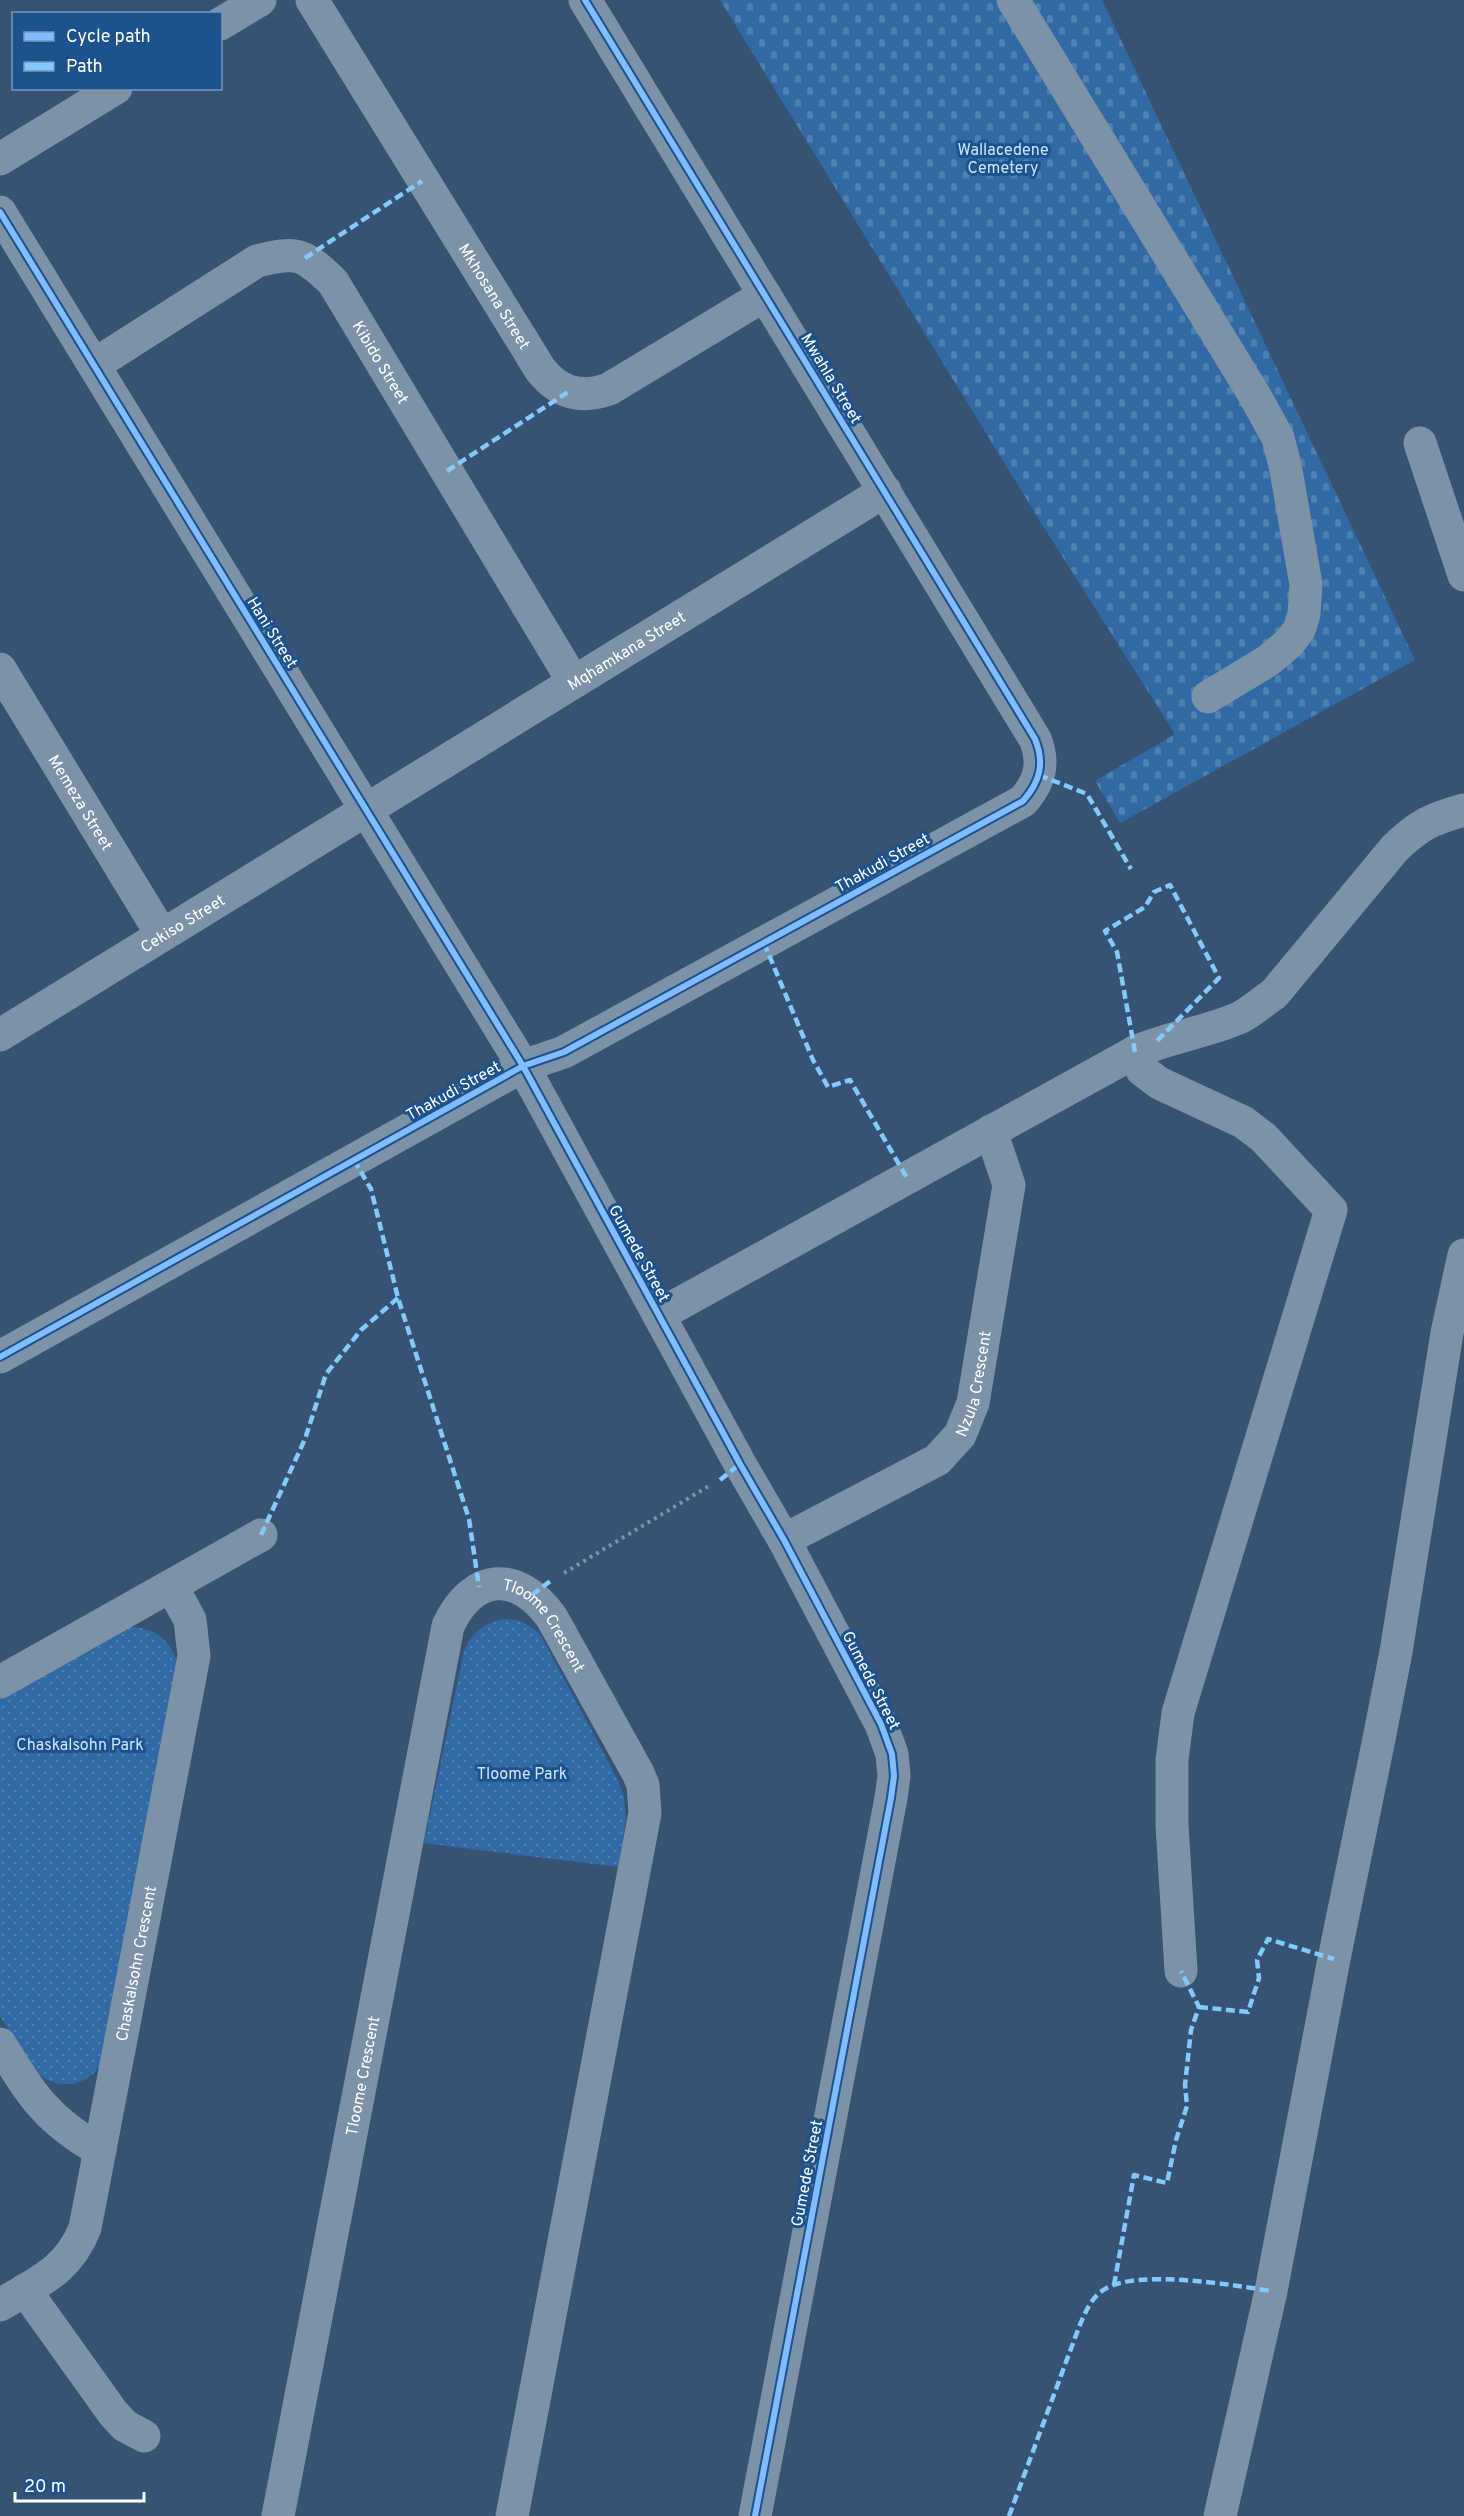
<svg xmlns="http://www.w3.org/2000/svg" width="1464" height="2516" viewBox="0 0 1464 2516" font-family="Overpass,sans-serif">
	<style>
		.grass { fill: url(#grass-dots) }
		.cemetery { fill: url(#cemetery-stones) }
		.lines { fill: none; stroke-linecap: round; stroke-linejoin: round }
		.path { stroke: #7d92a7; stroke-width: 4; stroke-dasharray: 3 4.5; stroke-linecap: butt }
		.minor { stroke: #7d92a7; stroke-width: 33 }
		.quiet { stroke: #80caff; stroke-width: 4.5; stroke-dasharray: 9 4.5; stroke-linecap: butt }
		.cycleway-casing { stroke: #1c528e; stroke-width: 10 }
		.cycleway { stroke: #80bcff; stroke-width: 6 }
		.labels { text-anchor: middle; stroke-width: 6; stroke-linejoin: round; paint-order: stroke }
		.park-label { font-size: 16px; fill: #d0e4fa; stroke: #1c528e }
		.street-label { font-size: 16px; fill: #fff; stroke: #1c528e }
	</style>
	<defs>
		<pattern id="grass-dots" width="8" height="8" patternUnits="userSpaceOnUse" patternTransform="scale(1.5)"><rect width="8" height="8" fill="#3069a4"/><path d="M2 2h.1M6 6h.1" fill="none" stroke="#4f80b2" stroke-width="1.8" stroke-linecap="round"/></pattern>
		<pattern id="cemetery-stones" width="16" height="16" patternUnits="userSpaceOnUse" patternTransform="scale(1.5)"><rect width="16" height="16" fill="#3069a4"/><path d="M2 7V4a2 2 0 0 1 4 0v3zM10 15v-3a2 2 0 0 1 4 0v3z" fill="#4f80b2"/></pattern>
	</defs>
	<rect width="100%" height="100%" fill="#365374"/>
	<g class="grass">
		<path d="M502,1619C519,1619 528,1623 540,1634L617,1778L624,1797L626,1822L618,1867L424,1843L464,1651C472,1632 483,1624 502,1619Z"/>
		<path d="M130,1627C154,1628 169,1638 177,1662L102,2062L95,2072L86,2079L74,2084H59L45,2079L34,2070L0,2016V1696Z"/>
	</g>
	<polygon class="cemetery" points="720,0 1102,0 1415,660 1120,823 1095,781 1175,734 1043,526"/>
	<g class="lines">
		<polyline class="path" points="564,1573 709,1486"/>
		<g class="minor">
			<path id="s1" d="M312,0L540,369C558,393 581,399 609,389L765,295"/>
			<polyline points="1013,0 1255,396 1278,438 1285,465 1306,584 1304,614 1299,630 1289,643 1269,660 1208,697"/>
			<polyline points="220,24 260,0"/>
			<polyline points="0,159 116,88"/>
			<polyline points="0,212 523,1066 740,1464 784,1540 881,1724 892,1754 894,1776 891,1798 755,2516"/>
			<path id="s2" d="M94,365L257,261C297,251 303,253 333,282L573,681"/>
			<polyline points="1420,443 1464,575"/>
			<path id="s3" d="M0,669L162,935"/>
			<path id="s4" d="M0,1035L885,491"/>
			<polyline points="1135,1052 1142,1070 1159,1083 1243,1122 1263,1137 1331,1210 1178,1713 1172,1760 1172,1825 1181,1971"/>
			<path d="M659,1315L1135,1052C1169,1037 1207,1032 1239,1018C1252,1011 1262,1002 1274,994L1395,848C1420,824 1432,819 1464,810"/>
			<path d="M0,1357L523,1066L564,1052L1023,801C1040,782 1045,763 1035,739L585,0"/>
			<path id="s5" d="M784,1540L937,1460L960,1435L973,1403L1009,1185L991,1131"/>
			<polyline points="0,1682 261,1535"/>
			<path d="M0,2044C31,2094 47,2121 100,2150"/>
			<polyline points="25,2290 113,2413 125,2426 144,2436"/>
			<path id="s6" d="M0,2305C38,2282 68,2271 85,2228L194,1656L190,1620L172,1587"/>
			<path id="s7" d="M278,2516L448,1626C473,1572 518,1570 552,1618L638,1773L643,1785L645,1813L512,2516"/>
			<polyline points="1220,2516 1271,2291 1334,1959 1379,1739 1396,1652 1447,1333 1464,1255"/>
		</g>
		<g class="quiet">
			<polyline points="305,258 422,181"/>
			<polyline points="447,471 568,392"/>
			<polyline points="1039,775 1087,794 1131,869"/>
			<polyline points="764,943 813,1060 828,1087 850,1080 907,1178"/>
			<polyline points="1135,1052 1117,952 1105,931 1145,907 1154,892 1170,885 1219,978 1155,1043"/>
			<polyline points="354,1160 371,1189 398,1298 469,1519 479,1587"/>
			<polyline points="720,1480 740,1464"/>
			<polyline points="261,1535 305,1439 326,1374 361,1330 398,1298"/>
			<polyline points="532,1595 553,1579"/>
			<polyline points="1199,2007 1248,2012 1259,1978 1257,1960 1268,1939 1334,1959"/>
			<polyline points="1114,2285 1134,2175 1167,2183 1176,2140 1187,2106 1185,2085 1191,2030 1199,2007 1181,1971"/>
			<path d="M1009,2516L1079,2327C1085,2313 1091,2297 1105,2289C1137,2269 1234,2285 1271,2291"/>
		</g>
		<defs>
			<g id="cycleway">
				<polyline points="0,212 523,1066 740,1464 784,1540 881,1724 892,1754 894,1776 891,1798 755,2516"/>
				<path d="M0,1357L523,1066L564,1052L1023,801C1040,782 1045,763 1035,739L585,0"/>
			</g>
		</defs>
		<use href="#cycleway" class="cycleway-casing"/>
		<use href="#cycleway" class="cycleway"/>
	</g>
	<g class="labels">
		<g class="park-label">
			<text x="1003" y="155">Wallacedene<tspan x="1003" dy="18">Cemetery</tspan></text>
			<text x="80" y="1750">Chaskalsohn Park</text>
			<text x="522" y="1779">Tloome Park</text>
		</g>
		<g class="street-label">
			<text dy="6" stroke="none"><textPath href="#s1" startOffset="348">Mkhosana Street</textPath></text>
			<text dy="6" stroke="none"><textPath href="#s2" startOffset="372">Kibido Street</textPath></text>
			<text transform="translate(832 378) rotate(59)" y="6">Mwahla Street</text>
			<text transform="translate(273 632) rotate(58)" y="6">Hani Street</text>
			<text dy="6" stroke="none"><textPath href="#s4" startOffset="735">Mqhamkana Street</textPath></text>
			<text dy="6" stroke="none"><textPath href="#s3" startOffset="156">Memeza Street</textPath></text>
			<text transform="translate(882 862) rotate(-29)" y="6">Thakudi Street</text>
			<text dy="6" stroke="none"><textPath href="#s4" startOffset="214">Cekiso Street</textPath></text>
			<text transform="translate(453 1090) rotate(-29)" y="6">Thakudi Street</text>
			<text transform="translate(640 1253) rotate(61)" y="6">Gumede Street</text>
			<text dy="6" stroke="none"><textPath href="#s5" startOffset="260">Nzula Crescent</textPath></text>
			<text dy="6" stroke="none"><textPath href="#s7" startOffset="1041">Tloome Crescent</textPath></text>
			<text transform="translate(872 1680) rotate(63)" y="6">Gumede Street</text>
			<text dy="6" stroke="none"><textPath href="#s6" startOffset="387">Chaskalsohn Crescent</textPath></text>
			<text dy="6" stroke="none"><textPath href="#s7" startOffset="448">Tloome Crescent</textPath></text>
			<text transform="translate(806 2173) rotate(-79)" y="6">Gumede Street</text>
		</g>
	</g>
	<rect x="12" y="12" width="210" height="78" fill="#1c528e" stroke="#7797bb" stroke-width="1.5"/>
	<rect x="24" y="32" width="30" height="9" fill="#80bcff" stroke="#7797bb" stroke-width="1.5"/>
	<text x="66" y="42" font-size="18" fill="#ffffff">Cycle path</text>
	<rect x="24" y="62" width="30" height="9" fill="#80caff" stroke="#7797bb" stroke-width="1.5"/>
	<text x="66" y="72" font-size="18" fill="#ffffff">Path</text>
	<path d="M15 2492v9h129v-9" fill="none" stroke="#ffffff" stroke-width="3"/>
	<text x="24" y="2492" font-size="18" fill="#ffffff" stroke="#1c528e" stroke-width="4.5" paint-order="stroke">20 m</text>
</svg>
